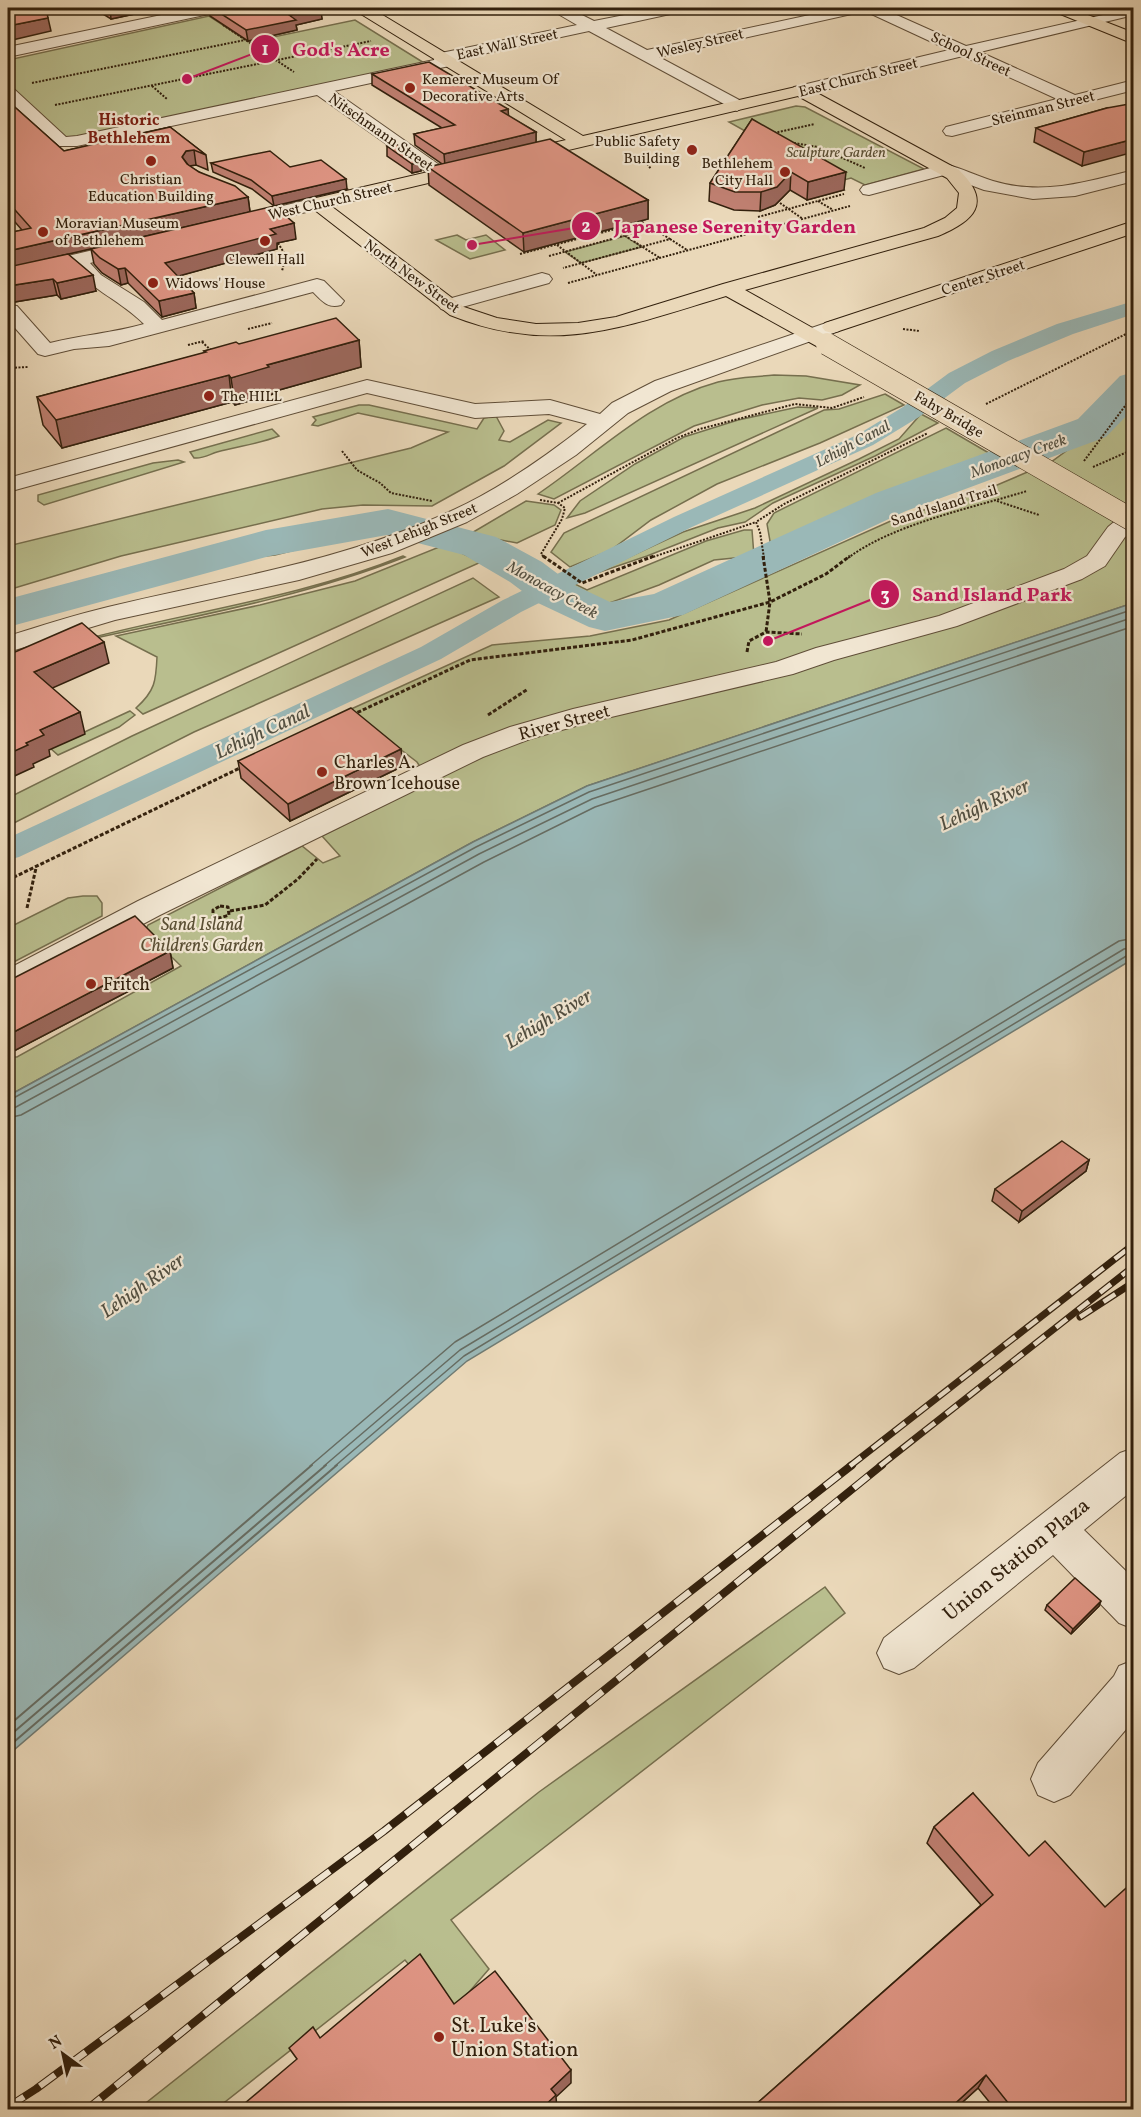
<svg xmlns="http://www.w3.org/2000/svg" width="1141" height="2117" viewBox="0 0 1141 2117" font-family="Vollkorn,serif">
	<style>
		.green { fill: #b9be8e; stroke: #766f4e; stroke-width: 1.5 }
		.water { fill: #9ab8b7; stroke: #707b73; stroke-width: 1.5 }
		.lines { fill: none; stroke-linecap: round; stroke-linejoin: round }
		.shore-far1 { stroke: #666c62; stroke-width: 1.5 }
		.shore { stroke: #666c62; stroke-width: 2 }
		.canal { fill: #9ab8b7; fill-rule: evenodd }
		.river { fill: #9ab8b7; fill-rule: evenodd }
		.minor-casing { stroke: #604e38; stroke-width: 2 }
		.major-casing { stroke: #32200d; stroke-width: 2 }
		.path-far1 { stroke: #32200d; stroke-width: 2; stroke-dasharray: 2 1.5; stroke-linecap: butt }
		.path { stroke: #32200d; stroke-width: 3; stroke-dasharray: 4 2; stroke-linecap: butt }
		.minor { fill: #f1e6d2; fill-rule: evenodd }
		.major { fill: #ead8b9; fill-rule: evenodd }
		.rail-far1-casing { stroke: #32200d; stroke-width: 7 }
		.rail-casing { stroke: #32200d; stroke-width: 8 }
		.rail-far1 { stroke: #f1e6d2; stroke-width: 4.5; stroke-dasharray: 14; stroke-linecap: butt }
		.rail { stroke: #f1e6d2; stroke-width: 6; stroke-dasharray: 19; stroke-linecap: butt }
		.major-bridge-casing { stroke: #32200d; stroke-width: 23; stroke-linecap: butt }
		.major-bridge { stroke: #ead8b9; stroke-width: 22 }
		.wall { fill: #c08072; stroke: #32200d; stroke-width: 1.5 }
		.shaded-wall { fill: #9c685c; stroke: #32200d; stroke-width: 1.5 }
		.building { fill: #df9584; stroke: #32200d; stroke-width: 1.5 }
		.poi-dot { fill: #8f2418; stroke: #f1e6d2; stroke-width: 2 }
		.labels { text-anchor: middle; stroke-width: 4.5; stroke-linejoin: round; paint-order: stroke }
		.far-street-label { font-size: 15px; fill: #32200d; stroke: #f1e6d2 }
		.far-poi-label { font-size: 15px; fill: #32200d; stroke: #f1e6d2; text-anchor: start }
		.far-park-label { font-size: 15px; font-style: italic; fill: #5a4f34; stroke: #f1e6d2 }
		.far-neighbourhood-label { font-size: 16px; font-weight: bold; fill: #7a1f14; stroke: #f1e6d2 }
		.far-water-label { font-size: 16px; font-style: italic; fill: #514e40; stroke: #f1e6d2 }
		.street-label { font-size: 18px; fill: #32200d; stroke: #f1e6d2 }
		.poi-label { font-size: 18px; fill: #32200d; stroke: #f1e6d2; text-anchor: start }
		.park-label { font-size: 18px; font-style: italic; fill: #5a4f34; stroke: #f1e6d2 }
		.water-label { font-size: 20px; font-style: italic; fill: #514e40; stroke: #f1e6d2 }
		.near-street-label { font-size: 21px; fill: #32200d; stroke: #f1e6d2 }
		.near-poi-label { font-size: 21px; fill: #32200d; stroke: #f1e6d2; text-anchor: start }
		.leader { fill: none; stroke: #c2185b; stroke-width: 2 }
		.callout-dot { fill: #c2185b; stroke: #f1e6d2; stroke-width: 2 }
		.mark-label { font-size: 18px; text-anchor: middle; font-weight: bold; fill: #fff }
		.callout-label { font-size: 20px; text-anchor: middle; font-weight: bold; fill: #c2185b; stroke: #f1e6d2; stroke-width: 4.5; stroke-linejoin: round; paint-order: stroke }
	</style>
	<rect width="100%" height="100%" fill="#ead8b9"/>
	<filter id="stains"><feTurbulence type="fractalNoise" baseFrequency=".00333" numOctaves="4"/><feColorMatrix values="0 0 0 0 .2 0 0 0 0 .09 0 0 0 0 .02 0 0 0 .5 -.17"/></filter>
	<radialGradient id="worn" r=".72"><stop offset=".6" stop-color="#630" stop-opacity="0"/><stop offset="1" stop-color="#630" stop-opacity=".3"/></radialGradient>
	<g class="green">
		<polygon points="209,16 249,42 355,20 429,66 62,142 8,93 8,60"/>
		<polygon points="796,106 805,107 924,169 865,185 851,178 836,182 729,122"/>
		<polygon points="457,235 466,240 486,235 505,250 470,259 436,240"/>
		<polygon points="625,236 642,247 581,263 565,252"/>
		<path d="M774,375L806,376L860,385L842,395L822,400L799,398L762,405L694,426L554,499L538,494C597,454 648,401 718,382C736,377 756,377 774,375Z"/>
		<polygon points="1133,386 1133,603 587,786 473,842 8,1096 8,1057 17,1057 181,966 145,931 148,925 302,846 323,863 340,856 322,836 430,782 417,762 349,710 492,645 590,636 669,620 893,520 983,491 1051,462 1103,424"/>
		<polygon points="885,394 904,405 820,443 717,484 651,520 611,550 570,567 551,552 564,533 824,410 839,409"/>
		<polygon points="359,405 369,405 477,429 484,418 496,416 504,431 499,440 510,442 548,420 561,423 504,466 432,506 363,505 322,509 121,556 8,590 8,546 411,448 448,432 358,413 318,426 312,425 316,420 313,417"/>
		<polygon points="798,407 818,408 585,513 567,518 580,501 635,464 684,437 738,420"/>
		<polygon points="921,414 938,423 875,456 773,503 745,522 718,528 647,556 588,576 683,532 755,508 859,459 899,439"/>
		<polygon points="946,428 994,456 927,484 872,498 828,524 771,547 767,524 774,513"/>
		<path d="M272,429L279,436C259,444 238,446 217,452C208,455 203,459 194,458L190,452Z"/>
		<polygon points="178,460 184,462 44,505 38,501 38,495 153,463"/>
		<polygon points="526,501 554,505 561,510 555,525 517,543 470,534"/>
		<polygon points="744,530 752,530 754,556 714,560 659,585 604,605 577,599 562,585 571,582 587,590 706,541"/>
		<polygon points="339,539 275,555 239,559 8,619 8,617 275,547"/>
		<path d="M444,545L481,562L143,714L136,708C155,691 156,681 157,657L116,636L260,605L355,581Z"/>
		<path d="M403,556L405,557C293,601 172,620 56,647C171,614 292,601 403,556Z"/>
		<polygon points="473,578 499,597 194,732 8,826 8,798 132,736"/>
		<polygon points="130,711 135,715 119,727 58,755 50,748"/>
		<polygon points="83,896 97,896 102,903 102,916 8,965 8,928 68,898"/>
		<polygon points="825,1587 845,1613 451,1920 489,1969 450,2014 405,1960 216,2109 137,2110 539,1792"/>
	</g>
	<polygon class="water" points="1133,603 1133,959 467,1361 8,1755 8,1096 473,842 587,786"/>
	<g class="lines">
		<g class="shore-far1">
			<polyline points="8,1101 476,847 589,792 1134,609"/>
			<polyline points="8,1109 16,1107 479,854 592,799 1134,617"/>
			<polyline points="8,1118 21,1115 484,862 595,807 1134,626"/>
			<polyline points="310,1466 455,1342 1119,941 1134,938"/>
			<polyline points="324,1466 460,1350 1124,949 1134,947"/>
			<polyline points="335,1466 464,1356 1128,955 1134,954"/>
		</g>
		<g class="shore">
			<polyline points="8,1726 312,1465"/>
			<polyline points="8,1737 326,1465"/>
			<polyline points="8,1747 337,1465"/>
		</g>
		<polygon class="canal" points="1134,301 1134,314 1073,334 1008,361 965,383 919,417 873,445 692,527 521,612 441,659 19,857 8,860 8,838 421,647 503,600 580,563 674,517 857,435 903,407 949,373 992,351 1057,324"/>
		<polygon class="river" points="1134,372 1134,408 1106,437 906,511 683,615 605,631 589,627 538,603 510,582 464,555 387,535 270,556 8,627 8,599 266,530 388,509 496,537 542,562 570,583 610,602 654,594 876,493 1078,419 1120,376"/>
		<defs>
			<g id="minor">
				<polygon points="195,8 222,8 214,13 8,57 8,47"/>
				<polygon points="551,8 568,8 594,21 660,8 686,8 684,11 606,28 647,50 842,8 881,8 966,46 1134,8 1134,15 980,52 1075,95 1134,80 1134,90 952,136 946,135 943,131 946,127 1057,99 963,56 800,96 794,95 792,91 794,87 949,50 865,11 659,57 743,102 745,106 737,111 589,31 455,60 454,65 334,91 448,171 451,175 448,179 436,179 317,95 77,146 56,146 8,101 8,88 14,89 66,137 77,136 434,60 435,55 441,53 577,25 553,11"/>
				<path d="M945,164C961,168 977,176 993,181C1043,196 1085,182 1134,170V181L1075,196L1033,199L984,190L944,175L869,195L863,194L860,190L863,186Z"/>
				<polygon points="316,198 323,200 325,204 323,208 239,228 232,226 230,222 232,218"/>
				<path d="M136,240L143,242L146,246L143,250L90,263L101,275L144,302L162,320L317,279L324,281L344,301L341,305C328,309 322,301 313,292L109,346L74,349L45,356L38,354L8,320V305L17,306L50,343C81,335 113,333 144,324C122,302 93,290 72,267L8,282V270Z"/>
				<polygon points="542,273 549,275 552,279 549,283 448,311 441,309 438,305 441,301"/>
				<path d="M832,321L839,323L842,327L839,331L671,391L628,413L576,455L517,494L467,522L392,553L299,580L115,620L8,652V636C41,626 74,615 108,607C224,579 341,562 449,512C498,490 545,457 587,424L549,414L475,418L367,393L8,492V478L367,380L475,404L550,400L600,414L612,403L655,381Z"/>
				<polygon points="1134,510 1134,530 1125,537 1105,566 1082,579 957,626 834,660 793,674 590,722 530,739 483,757 160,915 19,990 8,993 8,969 138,901 463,745 510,727 573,709 776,662 816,648 939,616 1064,569 1087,556 1108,527 1126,512"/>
				<polygon points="1134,1448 1134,1489 1084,1530 1134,1579 1134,1629 1119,1623 1053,1555 914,1668 899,1674 884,1668 877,1653 884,1638 1120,1453"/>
				<polygon points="1134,1660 1134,1720 1070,1795 1054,1802 1038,1795 1031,1779 1038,1763 1114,1676 1119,1666"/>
			</g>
			<g id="major">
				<path d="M354,8H371L583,136L800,86L806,87L959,170C993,203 974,221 938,236L745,290L834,340L837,344L834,348L827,350L820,348L726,296C626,326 554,357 450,315L307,204L309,200L316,198L566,140L356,11ZM798,96L947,178L959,193L957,208L945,218L924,228L723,284L616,317L578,323L536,324L497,318L464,307L331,206Z"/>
				<polygon points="1051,8 1070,8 1134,33 1134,44 1053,11"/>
				<polygon points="1134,221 1134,233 839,331 832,333 825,331 822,327 825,323"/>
			</g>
		</defs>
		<use href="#minor" class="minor-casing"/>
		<use href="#major" class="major-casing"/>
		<g class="path-far1">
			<polyline points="223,25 294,72"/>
			<polyline points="32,83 245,40"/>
			<polyline points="152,86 167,99"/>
			<polyline points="55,105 371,41"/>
			<polyline points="774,133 815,124"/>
			<polyline points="794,143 818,147 865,168"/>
			<polyline points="645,161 651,169"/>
			<polyline points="818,201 833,210"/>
			<polyline points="780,203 803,219"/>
			<polyline points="758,217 844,194"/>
			<polyline points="616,230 660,258"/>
			<polyline points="670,239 687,250"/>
			<polyline points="278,243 286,256 282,271"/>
			<polyline points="557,245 597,275"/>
			<polyline points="520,254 642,222 652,228"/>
			<polyline points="549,256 652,228 670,239 563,268"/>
			<polyline points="568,283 850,206"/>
			<polyline points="248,329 272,323"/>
			<polyline points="903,329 920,331"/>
			<polyline points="202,342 213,352"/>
			<polyline points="188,345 204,341"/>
			<polyline points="8,368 28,367"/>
			<polyline points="986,404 1134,330"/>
			<polyline points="342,451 357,470 380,483 391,493 432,501"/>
			<polyline points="1084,461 1134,394"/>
			<polyline points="1093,467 1134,449"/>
			<polyline points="540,500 558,503 565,508 562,519 541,554 545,558"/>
			<polyline points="997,501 1039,515"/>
			<polyline points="558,503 677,438 700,429 795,404 832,408 864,397"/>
			<polyline points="650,558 756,522"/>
			<polyline points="764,558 760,532 756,522 784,504 928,433"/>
			<path d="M848,558C893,524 972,508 1027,491"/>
		</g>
		<g class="path">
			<polyline points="543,556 582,583 654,556"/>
			<polyline points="763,556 770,602 766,632"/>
			<polyline points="747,652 749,641 766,632 802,634"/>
			<polyline points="352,715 470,660 632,640 770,602 826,574 850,556"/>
			<polyline points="488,715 528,689"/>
			<polyline points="8,880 242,767"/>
			<polygon points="220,906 228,907 229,915 220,918 213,916 213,910"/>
			<polyline points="27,908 36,868"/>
			<polyline points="230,911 265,905 298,879 317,859"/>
		</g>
		<use href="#minor" class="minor"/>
		<use href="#major" class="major"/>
		<defs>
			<g id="rail-far1">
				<polyline points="1080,1317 1134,1282"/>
				<polyline points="850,1466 1134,1244"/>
				<polyline points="880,1466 1134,1266"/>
			</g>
			<g id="rail">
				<polyline points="8,2107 36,2089 384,1831 852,1465"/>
				<polyline points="86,2110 882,1465"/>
			</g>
		</defs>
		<use href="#rail-far1" class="rail-far1-casing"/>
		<use href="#rail" class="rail-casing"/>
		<use href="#rail-far1" class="rail-far1"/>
		<use href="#rail" class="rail"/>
		<defs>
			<polyline id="major-bridge" points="827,344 1134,521"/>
		</defs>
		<use href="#major-bridge" class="major-bridge-casing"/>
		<use href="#major-bridge" class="major-bridge"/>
	</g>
	<g class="wall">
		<polygon points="93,8 163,8 111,19"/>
		<polygon points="209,8 319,8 322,19 296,25 297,30 248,41 210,16"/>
		<polygon points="372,74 508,109 508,116 536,132 536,142 648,200 648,219 524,252 429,185 428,167 442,164 415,145 414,134 442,128 372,85"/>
		<polygon points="8,101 64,151 170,127 206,155 208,170 196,165 189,166 199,172 248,197 250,212 68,254 96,291 61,299 57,295 8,303 8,233 22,230 8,214"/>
		<polygon points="1107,108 1082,166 1034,142 1036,128"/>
		<polygon points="752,119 844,190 807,200 790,190 775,205 760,211 734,210 709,201 710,183"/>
		<polygon points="387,146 421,162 421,171 412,173 387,156"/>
		<polygon points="211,163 290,167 347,189 274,206 252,189 213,172"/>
		<polygon points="296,239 277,243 277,249 178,276 194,293 196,308 162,317 128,283 121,285 102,273 94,264 91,249"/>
		<polygon points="359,340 361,367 272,392 273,394 235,405 232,402 62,448 43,425 37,397 205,353 204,351 239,344"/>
		<polygon points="238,761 403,766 290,821 241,778"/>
		<polygon points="170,951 173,968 12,1052 8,1047 8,981"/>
		<polygon points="1089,1160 1086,1171 1019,1222 992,1201 995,1189"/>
		<polygon points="1134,1512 1134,1524 1130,1520"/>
		<polygon points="1047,1605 1099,1606 1071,1634 1045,1610"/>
		<polygon points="973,1793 1134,2109 995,2109 978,2088 955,2109 753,2109 754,2106 981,1905 927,1843 934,1827"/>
	</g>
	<g class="shaded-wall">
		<polygon points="110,8 163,8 111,19"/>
		<polygon points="321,9 322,19 296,25 297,30 248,41 246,30 289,15"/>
		<polygon points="48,18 51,31 8,41 8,26"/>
		<polygon points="508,109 509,120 501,111"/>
		<polygon points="536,132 536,144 445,166 444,154"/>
		<polygon points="1134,139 1134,152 1082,166 1084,152"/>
		<polygon points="194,150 196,165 189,166 182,157 186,151"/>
		<polygon points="421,162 421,171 412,173 412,164"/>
		<polygon points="791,172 790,190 775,205 760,211 761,192"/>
		<polygon points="846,172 844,190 807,200 808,182"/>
		<polygon points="346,179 347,189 274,206 272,196"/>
		<polygon points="248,197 250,212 8,268 8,251"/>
		<polygon points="648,200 648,219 524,252 523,233"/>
		<polygon points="294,223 296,239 277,243 277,249 168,279 165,263 270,229"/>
		<polygon points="125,268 128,283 121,285 118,269"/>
		<polygon points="93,275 96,291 61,299 57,283"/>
		<polygon points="53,279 57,295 8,303 8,286"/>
		<polygon points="194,293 196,308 162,317 159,301"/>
		<polygon points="359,340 361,367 272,392 273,394 235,405 231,378 267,365"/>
		<polygon points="229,375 232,402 62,448 56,420"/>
		<polygon points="104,642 109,663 39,694 34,672"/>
		<polygon points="80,712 85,734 49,750 50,756 33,764 34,767 8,779 8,754 26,743 40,730"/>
		<polygon points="401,749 403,766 290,821 288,804"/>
		<polygon points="170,951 173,968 12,1052 8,1035"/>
		<polygon points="1089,1160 1086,1171 1019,1222 1022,1211"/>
		<polygon points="1101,1601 1099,1606 1071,1634 1073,1629"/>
		<polygon points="571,2070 571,2083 556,2097 557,2108 555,2109 541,2109 551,2089"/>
		<polygon points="986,2075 978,2088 955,2109 949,2109"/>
	</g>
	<g class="building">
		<polygon points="8,8 46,8 48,18 8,26"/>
		<polygon points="212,8 319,8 321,9 289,15 296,20 246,30"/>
		<polygon points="429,62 508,109 501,111 536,132 444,154 414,134 455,125 372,74"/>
		<polygon points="8,101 64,151 170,127 206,155 194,150 186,151 182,157 187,164 199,172 235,186 248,197 8,251 8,233 31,228 8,202"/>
		<polygon points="1129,104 1134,107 1134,139 1084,152 1036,128 1107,108"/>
		<polygon points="752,119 846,172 808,182 791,172 777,187 761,192 735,192 710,183"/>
		<polygon points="550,139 648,200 523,233 428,167"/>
		<polygon points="396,144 421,162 412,164 387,146"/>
		<polygon points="270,151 290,167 321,160 346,179 272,196 251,180 211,163"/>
		<polygon points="274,206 294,223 270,229 276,234 165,263 194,293 159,301 125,268 118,269 100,258 91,249"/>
		<polygon points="68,254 93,275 57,283 53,279 8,286 8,267"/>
		<polygon points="336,318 359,340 267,365 269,367 231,378 229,375 56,420 37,397 206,352 204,351 236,342 239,344"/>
		<polygon points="82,623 104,642 34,672 80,712 40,730 44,735 26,743 28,745 8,754 8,655"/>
		<polygon points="351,708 401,749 288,804 238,761"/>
		<polygon points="135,916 170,951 8,1035 8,981"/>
		<polygon points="1062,1141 1089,1160 1022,1211 995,1189"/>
		<polygon points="1075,1578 1101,1601 1073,1629 1047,1605"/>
		<polygon points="973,1793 1029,1856 1045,1841 1105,1907 1134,1881 1134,2109 1013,2109 986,2075 949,2109 756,2109 754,2106 993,1895 934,1827"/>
		<polygon points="420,1954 454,2004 495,1971 571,2070 551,2089 556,2095 541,2109 238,2109 297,2059 289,2048 313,2027 320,2038"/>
	</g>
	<g class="poi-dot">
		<circle cx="410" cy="88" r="6"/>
		<circle cx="692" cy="150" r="6"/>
		<circle cx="151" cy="161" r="6"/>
		<circle cx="785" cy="172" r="6"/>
		<circle cx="43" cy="232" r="6"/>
		<circle cx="265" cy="241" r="6"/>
		<circle cx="153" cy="283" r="6"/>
		<circle cx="209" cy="396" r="6"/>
		<circle cx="322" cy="772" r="6"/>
		<circle cx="91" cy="984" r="6"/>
		<circle cx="439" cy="2037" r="6"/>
	</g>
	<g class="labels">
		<g class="far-street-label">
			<text transform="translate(700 43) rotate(-13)" y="5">Wesley Street</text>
			<text transform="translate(507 44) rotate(-12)" y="5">East Wall Street</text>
			<text transform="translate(971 54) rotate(25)" y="5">School Street</text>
			<text transform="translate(858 77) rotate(-14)" y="5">East Church Street</text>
			<text transform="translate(1043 108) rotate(-14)" y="5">Steinman Street</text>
			<text transform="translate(381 132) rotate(35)" y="5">Nitschmann Street</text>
			<text transform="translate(330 201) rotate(-13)" y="5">West Church Street</text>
			<text transform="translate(412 276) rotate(36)" y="5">North New Street</text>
			<text transform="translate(983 277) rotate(-18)" y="5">Center Street</text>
			<text transform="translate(949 414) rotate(30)" y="5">Fahy Bridge</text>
			<text transform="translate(944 505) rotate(-17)" y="5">Sand Island Trail</text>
			<text transform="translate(419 530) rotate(-22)" y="5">West Lehigh Street</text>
		</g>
		<g class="far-poi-label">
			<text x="422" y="84">Kemerer Museum Of<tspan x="422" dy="17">Decorative Arts</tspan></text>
			<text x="680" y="146" text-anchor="end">Public Safety<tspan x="680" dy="17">Building</tspan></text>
			<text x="773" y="168" text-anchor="end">Bethlehem<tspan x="773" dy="17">City Hall</tspan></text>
			<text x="151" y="184" text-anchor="middle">Christian<tspan x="151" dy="17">Education Building</tspan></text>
			<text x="55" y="228">Moravian Museum<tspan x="55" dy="17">of Bethlehem</tspan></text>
			<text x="265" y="264" text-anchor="middle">Clewell Hall</text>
			<text x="165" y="288">Widows' House</text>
			<text x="221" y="401">The HILL</text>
		</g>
		<g class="far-park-label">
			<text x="836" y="157">Sculpture Garden</text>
		</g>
		<g class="far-neighbourhood-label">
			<text x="129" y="125">Historic<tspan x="129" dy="18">Bethlehem</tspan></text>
		</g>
		<g class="far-water-label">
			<text transform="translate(852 443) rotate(-28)" y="6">Lehigh Canal</text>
			<text transform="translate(1018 455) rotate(-20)" y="6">Monocacy Creek</text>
			<text transform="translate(553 589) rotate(29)" y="6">Monocacy Creek</text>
		</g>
		<g class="street-label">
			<text transform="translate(564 722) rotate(-15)" y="6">River Street</text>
		</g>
		<g class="poi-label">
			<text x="334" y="768">Charles A.<tspan x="334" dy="21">Brown Icehouse</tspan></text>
			<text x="103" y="990">Fritch</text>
		</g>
		<g class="park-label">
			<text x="202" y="930">Sand Island<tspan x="202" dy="21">Children's Garden</tspan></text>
		</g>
		<g class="water-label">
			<text transform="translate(262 731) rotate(-25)" y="7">Lehigh Canal</text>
			<text transform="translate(984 804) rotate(-25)" y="7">Lehigh River</text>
			<text transform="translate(548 1018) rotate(-31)" y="7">Lehigh River</text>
			<text transform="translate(142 1285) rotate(-35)" y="7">Lehigh River</text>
		</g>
		<g class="near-street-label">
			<text transform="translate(1016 1559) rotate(-39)" y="7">Union Station Plaza</text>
		</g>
		<g class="near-poi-label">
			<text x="451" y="2032">St. Luke's<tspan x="451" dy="24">Union Station</tspan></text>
		</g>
	</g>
	<path class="leader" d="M187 79L265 49M472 245L586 226M768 641L885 594"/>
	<g class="callout-dot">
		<circle cx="187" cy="79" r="6"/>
		<circle cx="472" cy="245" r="6"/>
		<circle cx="768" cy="641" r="6"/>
		<circle cx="265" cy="49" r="15"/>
		<circle cx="586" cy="226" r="15"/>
		<circle cx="885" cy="594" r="15"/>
	</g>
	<g class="mark-label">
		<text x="265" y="55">1</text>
		<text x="586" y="232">2</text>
		<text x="885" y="601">3</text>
	</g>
	<g class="callout-label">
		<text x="341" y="56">God's Acre</text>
		<text x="735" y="233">Japanese Serenity Garden</text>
		<text x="992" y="601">Sand Island Park</text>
	</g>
	<rect width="1141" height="2117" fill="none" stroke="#ead8b9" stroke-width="30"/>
	<rect x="9" y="9" width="1123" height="2099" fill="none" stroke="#32200d" stroke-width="3"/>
	<rect x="15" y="15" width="1111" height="2087" fill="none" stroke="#32200d" stroke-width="1.5"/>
	<g transform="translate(63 2054) rotate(327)" stroke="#f1e6d2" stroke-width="4.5" paint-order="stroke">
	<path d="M0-4.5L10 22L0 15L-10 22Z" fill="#32200d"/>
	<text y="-9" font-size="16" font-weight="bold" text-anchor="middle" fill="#32200d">N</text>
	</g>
	<rect width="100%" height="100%" filter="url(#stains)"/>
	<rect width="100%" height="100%" fill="url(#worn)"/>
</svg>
